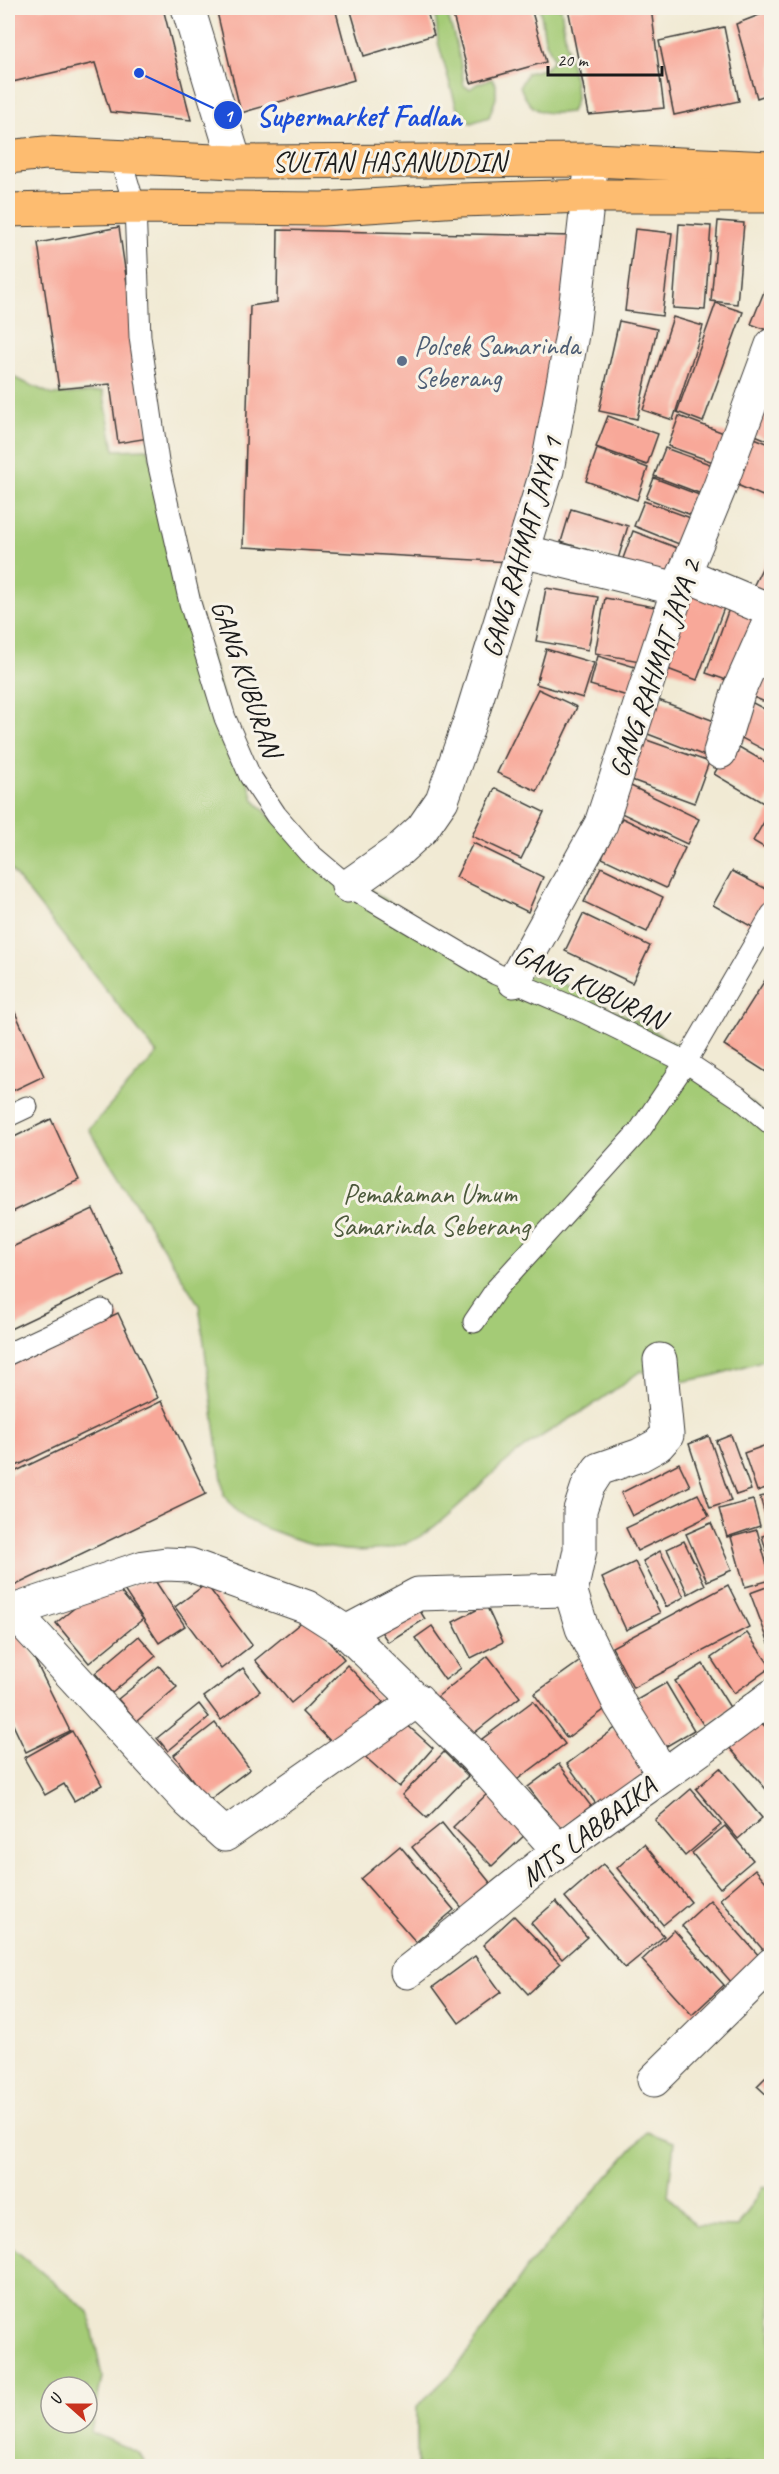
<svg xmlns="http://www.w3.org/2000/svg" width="779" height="2474" viewBox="0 0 779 2474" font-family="Caveat,sans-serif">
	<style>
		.green { fill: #a4cb76; stroke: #607449; stroke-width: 1.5; fill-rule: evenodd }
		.building { fill: #f8a899 }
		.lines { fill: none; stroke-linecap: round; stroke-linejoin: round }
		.lane-casing { stroke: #3c3b38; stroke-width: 23 }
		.street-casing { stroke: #3c3b38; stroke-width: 35 }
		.primary-casing { stroke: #3c3b38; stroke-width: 35 }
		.lane { stroke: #fff; stroke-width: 21 }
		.street { stroke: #fff; stroke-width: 33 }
		.primary { stroke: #fdbc6f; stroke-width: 33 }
		.service-dot { fill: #5c6f8a; stroke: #f7f3e8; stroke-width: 2 }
		.labels { text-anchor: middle; stroke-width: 6; stroke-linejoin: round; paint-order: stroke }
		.street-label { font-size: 28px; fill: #1c1c1c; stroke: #f7f3e8 }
		.service-label { font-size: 28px; fill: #4e5e75; stroke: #f7f3e8; text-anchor: start }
		.park-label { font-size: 28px; fill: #4c593c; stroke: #f7f3e8 }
		.leader { fill: none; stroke: #1d4ed8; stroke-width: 2 }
		.callout-dot { fill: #1d4ed8; stroke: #f7f3e8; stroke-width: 2 }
		.mark-label { font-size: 18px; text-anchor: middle; font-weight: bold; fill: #fff }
		.callout-label { font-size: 30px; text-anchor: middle; font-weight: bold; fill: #1d4ed8; stroke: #f7f3e8; stroke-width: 6; stroke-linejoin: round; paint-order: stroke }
	</style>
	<rect width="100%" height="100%" fill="#f7f3e8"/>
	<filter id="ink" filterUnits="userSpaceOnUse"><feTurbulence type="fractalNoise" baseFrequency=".0167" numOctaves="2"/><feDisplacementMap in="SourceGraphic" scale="12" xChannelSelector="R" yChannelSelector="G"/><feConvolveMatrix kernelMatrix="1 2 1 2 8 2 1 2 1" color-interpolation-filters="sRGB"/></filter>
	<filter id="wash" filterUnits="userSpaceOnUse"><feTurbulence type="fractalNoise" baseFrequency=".008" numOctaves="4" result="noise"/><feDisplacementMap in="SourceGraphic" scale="24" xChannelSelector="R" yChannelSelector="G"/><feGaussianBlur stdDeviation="1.35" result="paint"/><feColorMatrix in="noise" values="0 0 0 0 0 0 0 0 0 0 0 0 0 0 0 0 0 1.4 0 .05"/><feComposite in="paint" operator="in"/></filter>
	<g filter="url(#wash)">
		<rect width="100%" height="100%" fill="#f1ead4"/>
		<g class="green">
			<path d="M431,8H445C455,36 460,55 464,86L470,89L477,84L492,79L496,84V98L489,117L471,123L459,116L438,42L436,19Z"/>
			<path d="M540,8H561L566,43L575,82L576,99L571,112C544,115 530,114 520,86L527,73L545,69L554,59L545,40Z"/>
			<path d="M8,371L17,379L53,395L103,391L114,450L148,449L254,800L281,828L480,964L562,983L637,1021L688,1052L771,1119V1358L713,1376L680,1382L641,1371C622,1384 604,1398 585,1410C561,1424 538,1437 516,1454C484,1478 459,1509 427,1532C384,1562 325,1551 279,1533C267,1529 253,1524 242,1516C235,1511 230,1502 224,1495L199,1305L89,1129L157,1054L8,866Z"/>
			<polygon points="647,2132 674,2142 668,2196 696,2226 738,2227 763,2186 771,2188 771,2466 417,2466 417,2406 456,2369 529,2265"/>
			<path d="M8,2244L89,2312L102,2377L91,2432L139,2453L147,2466H8ZM51,2387H87V2423H51Z"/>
		</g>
		<g id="blocks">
			<g class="building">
				<polygon points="8,8 163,8 191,120 110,112 95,63 8,83"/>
				<polygon points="216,8 335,8 354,80 241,113"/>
				<polygon points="350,8 426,8 434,35 364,56"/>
				<polygon points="451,8 531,8 546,62 471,83"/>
				<polygon points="568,8 651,8 664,108 589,115"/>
				<polygon points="772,10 772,93 757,98 736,24"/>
				<polygon points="724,27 739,101 674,115 659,41"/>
				<polygon points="718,221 744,223 737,304 711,301"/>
				<polygon points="679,224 711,226 705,310 673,308"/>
				<polygon points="119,227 149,438 118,443 110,384 59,389 38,243"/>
				<polygon points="635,229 672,233 662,316 625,311"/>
				<polygon points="278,230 572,236 550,403 510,562 243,547 250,306 277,302"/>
				<polygon points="772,272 772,332 751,324"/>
				<polygon points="716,303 743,312 703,422 677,412"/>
				<polygon points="673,317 703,326 673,420 643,410"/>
				<polygon points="619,321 657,329 637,419 599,411"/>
				<polygon points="772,381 772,442 743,430"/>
				<polygon points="608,416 658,434 647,465 596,447"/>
				<polygon points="679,416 729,435 719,464 668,446"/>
				<polygon points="747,435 772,445 772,500 728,481"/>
				<polygon points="665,448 718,467 707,496 654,476"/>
				<polygon points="597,449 648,468 637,500 586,481"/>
				<polygon points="654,478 710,499 702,519 646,498"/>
				<polygon points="644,501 699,521 689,548 634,526"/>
				<polygon points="571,509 628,526 618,559 561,542"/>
				<polygon points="633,531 685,551 673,584 621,564"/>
				<polygon points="768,556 772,558 772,604 750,593"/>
				<polygon points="688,582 728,597 697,680 657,665"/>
				<polygon points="546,588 598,597 588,650 536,641"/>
				<polygon points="605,598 655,607 645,662 595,653"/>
				<polygon points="732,600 763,612 738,684 706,673"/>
				<polygon points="546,649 594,663 583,698 536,684"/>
				<polygon points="598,656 642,669 634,698 590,685"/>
				<polygon points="760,658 772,664 772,705 744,693"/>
				<polygon points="538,689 577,707 537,791 497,773"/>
				<polygon points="653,698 725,725 713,759 640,731"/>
				<polygon points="751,702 772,713 772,754 734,734"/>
				<polygon points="644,739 709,762 694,803 629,779"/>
				<polygon points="732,743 772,766 772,793 765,804 714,774"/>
				<polygon points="631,786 699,819 687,844 619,812"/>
				<polygon points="495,788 544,812 521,859 472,836"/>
				<polygon points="772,808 772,852 753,841"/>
				<polygon points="622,818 685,848 666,888 602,858"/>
				<polygon points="473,843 543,877 528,912 456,877"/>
				<polygon points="601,867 663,897 647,932 584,902"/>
				<polygon points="732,871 772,892 772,897 754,928 713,905"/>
				<polygon points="583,914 650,946 632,983 565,951"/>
				<polygon points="772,969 772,1063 766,1072 724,1045"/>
				<polygon points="8,997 44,1076 8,1093"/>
				<polygon points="51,1119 79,1180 8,1214 8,1140"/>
				<polygon points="93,1209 124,1275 8,1330 8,1249"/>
				<polygon points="118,1313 158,1398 8,1470 8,1366"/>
				<polygon points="162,1401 206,1494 14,1586 8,1573 8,1475"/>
				<polygon points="731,1435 751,1490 736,1495 716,1441"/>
				<polygon points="709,1436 731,1501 710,1508 689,1444"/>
				<polygon points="772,1443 772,1486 757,1491 744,1453"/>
				<polygon points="679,1463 690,1486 632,1516 621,1493"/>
				<polygon points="698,1494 709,1516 637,1551 626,1528"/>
				<polygon points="772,1494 772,1524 768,1525 760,1497"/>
				<polygon points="753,1500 760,1526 727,1537 719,1509"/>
				<polygon points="711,1523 732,1570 707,1581 686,1534"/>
				<polygon points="757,1530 771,1580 745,1587 731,1537"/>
				<polygon points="772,1533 772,1567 771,1567 762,1536"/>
				<polygon points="684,1541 705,1585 688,1594 667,1549"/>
				<polygon points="660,1551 684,1597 666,1607 643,1561"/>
				<polygon points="635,1562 660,1613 626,1630 602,1578"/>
				<polygon points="150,1573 185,1626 159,1643 124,1590"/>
				<polygon points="110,1579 143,1619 89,1663 56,1623"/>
				<polygon points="206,1584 252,1645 221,1669 175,1607"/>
				<polygon points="728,1585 749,1627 633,1688 612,1647"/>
				<polygon points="772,1585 772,1642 769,1643 750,1593"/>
				<polygon points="486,1605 503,1642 471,1658 453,1622"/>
				<polygon points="417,1606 425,1619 388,1642 380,1630"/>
				<polygon points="309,1616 344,1659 291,1703 255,1660"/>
				<polygon points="17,1624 70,1731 26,1752 8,1714 8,1629"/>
				<polygon points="432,1626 461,1668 445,1680 415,1638"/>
				<polygon points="747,1633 771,1667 734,1693 711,1658"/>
				<polygon points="139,1636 156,1656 112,1693 95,1673"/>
				<polygon points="488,1656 520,1697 469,1737 437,1697"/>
				<polygon points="586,1657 617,1700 567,1738 534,1694"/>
				<polygon points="703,1664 731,1709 704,1726 675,1681"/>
				<polygon points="347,1665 383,1702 337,1748 302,1712"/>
				<polygon points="159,1666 177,1687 137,1721 118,1699"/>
				<polygon points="243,1668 260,1691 221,1720 204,1697"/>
				<polygon points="666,1683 694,1730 655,1753 628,1705"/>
				<polygon points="533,1701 565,1744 514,1782 482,1739"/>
				<polygon points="199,1704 209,1717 168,1751 157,1738"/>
				<polygon points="396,1715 433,1748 399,1787 362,1754"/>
				<polygon points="758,1719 772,1734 772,1796 728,1746"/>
				<polygon points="215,1723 250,1769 208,1801 174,1755"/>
				<polygon points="618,1726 650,1770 599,1808 567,1764"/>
				<polygon points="72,1731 102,1785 74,1801 64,1784 45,1795 24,1758"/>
				<polygon points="444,1752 468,1776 427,1818 402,1795"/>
				<polygon points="559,1764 591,1806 560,1829 528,1787"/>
				<polygon points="720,1768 762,1818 738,1839 696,1789"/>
				<polygon points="691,1789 721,1825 685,1856 655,1820"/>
				<polygon points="490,1791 528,1832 492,1866 453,1827"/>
				<polygon points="442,1823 492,1885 463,1909 412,1847"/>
				<polygon points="725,1826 753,1860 720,1888 692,1853"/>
				<polygon points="644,1844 691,1902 663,1925 617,1868"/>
				<polygon points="400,1846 454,1910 416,1942 361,1879"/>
				<polygon points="603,1864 664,1936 625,1968 565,1897"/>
				<polygon points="755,1869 772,1889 772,1945 764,1951 720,1899"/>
				<polygon points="710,1900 760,1957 732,1983 682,1926"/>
				<polygon points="556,1901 587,1937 562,1959 531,1923"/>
				<polygon points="514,1916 560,1964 528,1994 483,1945"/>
				<polygon points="674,1930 724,1985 692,2015 642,1960"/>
				<polygon points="475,1956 501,1992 459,2023 433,1987"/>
				<polygon points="772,2071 772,2100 757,2086"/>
			</g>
		</g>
	</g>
	<g filter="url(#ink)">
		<use href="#blocks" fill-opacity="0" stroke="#3c3b38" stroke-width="1.5"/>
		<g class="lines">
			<defs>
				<g id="lane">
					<polyline points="120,157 135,207 140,337 158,462 190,603 225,718 250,776 276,815 309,853 348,886 496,974 584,1012 686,1062 772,914"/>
					<polyline points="8,1116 27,1107"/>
					<polyline points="474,1322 497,1288 640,1130 686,1062 740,1098 772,1125"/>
					<polyline points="8,1354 102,1310"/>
				</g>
				<g id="street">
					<polyline points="188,8 235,162"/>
					<polyline points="522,551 678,589"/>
					<polyline points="684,574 772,611"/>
					<polyline points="720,752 739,690 772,616"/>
					<polyline points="348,886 399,850 422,829 442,800 470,721 547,470 573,329 592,160"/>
					<polyline points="514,981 601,824 678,589 719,489 772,345"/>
					<polyline points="660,1360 667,1435 658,1445 640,1455 599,1469 588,1486 580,1510 580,1550 571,1592 582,1628 620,1705 663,1774"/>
					<polyline points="346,1632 418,1594 564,1590 571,1592"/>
					<polyline points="418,1700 225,1835 188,1801 13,1611 144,1567 166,1564 190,1565 307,1607 346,1632 475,1757 559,1851"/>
					<path d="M407,1972C459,1932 509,1889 561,1849C631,1797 703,1749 772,1696"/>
					<polyline points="654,2080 772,1964"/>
				</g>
				<g id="primary">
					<polyline points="8,157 45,153 235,162 592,160 772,168"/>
					<polyline points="8,210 135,207 322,209 460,200 589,196 772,196"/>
				</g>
			</defs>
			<use href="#lane" class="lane-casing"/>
			<use href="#street" class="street-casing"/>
			<use href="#primary" class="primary-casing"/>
			<use href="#lane" class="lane"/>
			<use href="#street" class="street"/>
			<use href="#primary" class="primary"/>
		</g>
	</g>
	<circle class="service-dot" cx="402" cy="361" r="6"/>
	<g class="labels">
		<g class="street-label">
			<text x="389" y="171">SULTAN HASANUDDIN</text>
			<text transform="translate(521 547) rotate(-74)" y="10">GANG RAHMAT JAYA 1</text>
			<text transform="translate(654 668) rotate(-71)" y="10">GANG RAHMAT JAYA 2</text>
			<text transform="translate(247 678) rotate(71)" y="10">GANG KUBURAN</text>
			<text transform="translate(590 986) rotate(25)" y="10">GANG KUBURAN</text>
			<text transform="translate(588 1831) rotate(-37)" y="10">MTS LABBAIKA</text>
		</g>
		<g class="service-label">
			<text x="414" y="355">Polsek Samarinda<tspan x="414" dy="32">Seberang</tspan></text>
		</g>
		<g class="park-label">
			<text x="430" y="1203">Pemakaman Umum<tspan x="430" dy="32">Samarinda Seberang</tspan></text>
		</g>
	</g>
	<path class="leader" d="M139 73L228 115"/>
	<g class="callout-dot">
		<circle cx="139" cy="73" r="6"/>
		<circle cx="228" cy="115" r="15"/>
	</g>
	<g class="mark-label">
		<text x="228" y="122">1</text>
	</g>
	<g class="callout-label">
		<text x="359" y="126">Supermarket Fadlan</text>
	</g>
	<rect width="779" height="2474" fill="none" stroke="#f7f3e8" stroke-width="30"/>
	<g transform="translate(69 2405) rotate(291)"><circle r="28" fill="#f7f3e8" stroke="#9f9d96" stroke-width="1.5"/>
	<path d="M0-4.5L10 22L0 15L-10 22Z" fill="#c8321e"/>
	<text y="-9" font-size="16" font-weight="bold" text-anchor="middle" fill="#1c1c1c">U</text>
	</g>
	<path d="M548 66v9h114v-9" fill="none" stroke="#1c1c1c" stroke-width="3"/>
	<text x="557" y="66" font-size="18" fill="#1c1c1c" stroke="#f7f3e8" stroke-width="4.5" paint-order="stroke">20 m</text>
</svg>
